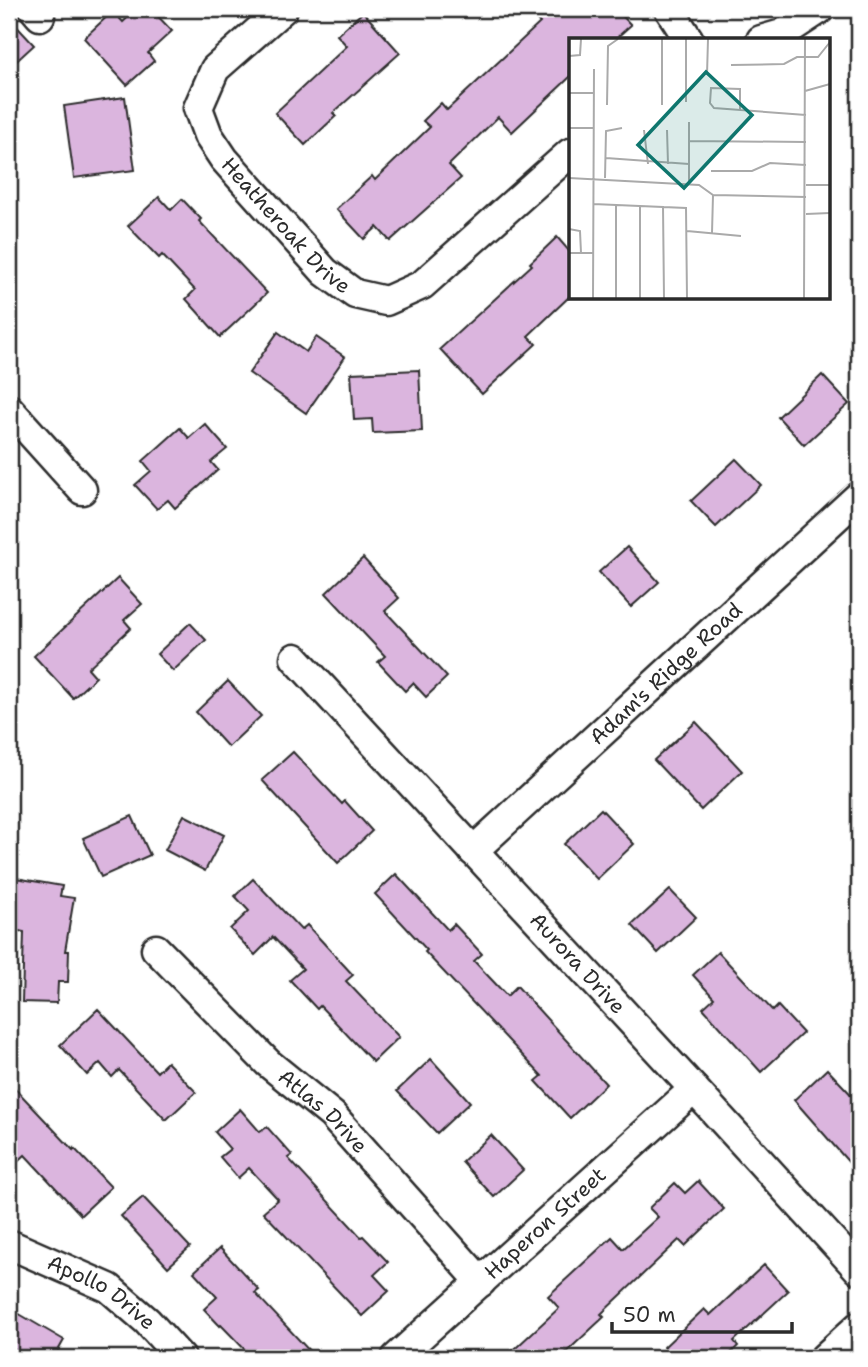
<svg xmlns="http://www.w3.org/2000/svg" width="868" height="1367" viewBox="0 0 868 1367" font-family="'Shantell Sans',sans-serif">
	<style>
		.building { fill: #dbb5de; stroke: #2b2b2b; stroke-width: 2 }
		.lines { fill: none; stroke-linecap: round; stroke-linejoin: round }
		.street-casing { stroke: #2b2b2b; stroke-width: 33 }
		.street { stroke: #fff; stroke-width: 28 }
		.labels { text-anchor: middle; stroke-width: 5; stroke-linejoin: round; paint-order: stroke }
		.street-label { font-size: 21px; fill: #2b2b2b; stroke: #fff }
		.inset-road { fill: none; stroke: #aaa; stroke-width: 2 }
		.view { fill: #0f766e; fill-opacity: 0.15; stroke: #0f766e; stroke-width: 3.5 }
		.inset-edge { fill: none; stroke: #2b2b2b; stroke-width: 3.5 }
	</style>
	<rect width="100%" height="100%" fill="#fff"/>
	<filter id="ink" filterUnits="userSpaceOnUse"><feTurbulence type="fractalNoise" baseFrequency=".0143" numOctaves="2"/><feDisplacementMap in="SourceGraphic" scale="14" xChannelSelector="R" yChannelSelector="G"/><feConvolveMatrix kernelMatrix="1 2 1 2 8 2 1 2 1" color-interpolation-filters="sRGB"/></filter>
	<g filter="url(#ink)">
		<g class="building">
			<polygon points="137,9 151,9 172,31 148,53 154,61 127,85 84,38 113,11 123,22"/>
			<polygon points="527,9 616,9 631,25 614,40 570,40 570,77 512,132 498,117 449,165 461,178 390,241 377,227 364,239 336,209 372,176 375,180 430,127 423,121 441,103 447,110 540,23"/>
			<polygon points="363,12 400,53 333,113 336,116 305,145 275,113 347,46 337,35"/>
			<polygon points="9,18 34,45 9,68"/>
			<polygon points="125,97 135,170 74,178 64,106"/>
			<polygon points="159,197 171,210 182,199 201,219 199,221 267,293 220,337 186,299 195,290 162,255 159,258 128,226"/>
			<polygon points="557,237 570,252 570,296 528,336 536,344 482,394 440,349 532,265 530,263"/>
			<polygon points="278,332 306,352 316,337 345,357 306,413 249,373"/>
			<polygon points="419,370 422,431 373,433 372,419 354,420 351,373"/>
			<polygon points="822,375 849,404 804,445 778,417"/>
			<polygon points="205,424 227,449 211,462 218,470 175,508 168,500 157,509 135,485 151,471 143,461 180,428 189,438"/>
			<polygon points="736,459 761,485 716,527 691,501"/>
			<polygon points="627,547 659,582 631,607 599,572"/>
			<polygon points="363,558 399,598 385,611 447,677 426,697 413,683 405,691 378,662 385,656 326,593"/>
			<polygon points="118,578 142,604 124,620 131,628 88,668 96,677 73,698 34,656"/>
			<polygon points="190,623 206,640 173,671 157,654"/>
			<polygon points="228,681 261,716 228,747 196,712"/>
			<polygon points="696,722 742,771 701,810 654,760"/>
			<polygon points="293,752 342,804 345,801 372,831 338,863 262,780"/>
			<polygon points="601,809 634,844 597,879 564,844"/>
			<polygon points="184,815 224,835 205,871 165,850"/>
			<polygon points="132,816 150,855 101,877 83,838"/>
			<polygon points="396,874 448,930 454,924 482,954 474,961 507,996 517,986 606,1084 570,1118 536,1081 542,1076 425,952 427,950 375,894"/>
			<polygon points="16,878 62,886 60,896 74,898 65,951 69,951 68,982 58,982 57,1003 22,1002 24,932 9,929 9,920"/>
			<polygon points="253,879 301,930 307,925 353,975 346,981 399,1037 373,1062 320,1006 317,1009 290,980 303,969 273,937 255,955 230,929 249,911 235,896"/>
			<polygon points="670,890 696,917 658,953 632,925"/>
			<polygon points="718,952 773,1011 778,1006 803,1033 761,1072 703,1008 714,998 693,975"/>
			<polygon points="98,1009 157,1072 167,1062 196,1092 166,1120 119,1070 112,1077 100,1063 87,1075 60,1045"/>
			<polygon points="431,1059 470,1102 437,1133 397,1091"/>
			<polygon points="827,1069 859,1103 859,1174 794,1100"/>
			<polygon points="9,1082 73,1150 74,1148 111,1187 81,1215 25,1155 9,1170"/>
			<polygon points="240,1109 260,1132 267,1127 292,1155 288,1158 361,1237 363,1236 388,1262 374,1275 389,1291 362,1316 263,1212 278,1199 249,1168 238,1178 220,1157 230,1149 215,1132"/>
			<polygon points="491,1135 523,1170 494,1197 462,1162"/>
			<polygon points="698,1181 724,1209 685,1246 679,1240 601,1314 604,1317 560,1358 505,1358 559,1308 548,1296 612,1237 623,1249 658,1217 649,1208 675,1183 685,1193"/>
			<polygon points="143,1197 190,1247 168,1267 121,1216"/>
			<polygon points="220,1248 259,1290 255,1293 316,1358 253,1358 221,1325 220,1326 204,1309 217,1297 194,1272"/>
			<polygon points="764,1265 788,1291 734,1341 738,1346 726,1358 675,1358 664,1347 704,1309 710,1315"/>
			<polygon points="9,1308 64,1340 54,1358 30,1358 9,1346"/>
		</g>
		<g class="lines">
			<defs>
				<g id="street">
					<polyline points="34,9 40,16"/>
					<path id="s1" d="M283,9L215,69L198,108L208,135L224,159L325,272L355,294L386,301L422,285L570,153"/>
					<polyline points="669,9 689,40"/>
					<polyline points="761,40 782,34 820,9"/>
					<polyline points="9,409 82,490"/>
					<path id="s2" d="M295,658L694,1089L859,1270"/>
					<path id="s3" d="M473,851L859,496"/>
					<path id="s4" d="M156,949L268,1063L332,1115L481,1282"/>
					<path id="s5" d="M9,1244L109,1288L147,1321L181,1358"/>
					<path id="s6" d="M396,1358L694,1089"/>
					<polyline points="824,1358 859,1326"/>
				</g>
			</defs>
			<use href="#street" class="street-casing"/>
			<use href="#street" class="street"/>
		</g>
	</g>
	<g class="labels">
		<g class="street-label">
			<text dy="7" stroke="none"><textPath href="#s1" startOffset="282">Heatheroak Drive</textPath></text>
			<text dy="7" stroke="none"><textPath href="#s3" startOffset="262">Adam's Ridge Road</textPath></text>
			<text dy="7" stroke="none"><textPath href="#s2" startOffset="416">Aurora Drive</textPath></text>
			<text dy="7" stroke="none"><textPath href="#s4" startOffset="233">Atlas Drive</textPath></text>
			<text dy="7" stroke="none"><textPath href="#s6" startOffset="201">Haperon Street</textPath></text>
			<text dy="7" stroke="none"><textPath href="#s5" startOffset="105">Apollo Drive</textPath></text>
		</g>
	</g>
	<g transform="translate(569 38)">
		<rect width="261" height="261" fill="#fff"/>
		<path class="inset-road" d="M117,1V64M0,18L11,17L12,1M162,27L215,26L228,19H249L261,4M138,37L139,1M236,53L261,46M0,55H25M38,67L39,8L49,1M93,67V1M171,72V51L142,50L141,65L145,70L237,77M0,90H24M75,92L79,126M98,92L99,126M120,103L237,104M37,120L120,126M142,133H183L201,125L237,127M0,140L130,147L144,157L237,159M36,140L37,93L53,90M120,147V84M237,147H261M24,166L117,170L118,260M47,167V260M94,168L95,260M237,176L261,175M0,191L11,193L12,215M118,193L172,198M143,195L144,157M0,215H24M24,260L25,31M71,260V168M235,260L236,1"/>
		<path class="view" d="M137,34L183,77L115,150L69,107Z"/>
		<rect width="261" height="261" class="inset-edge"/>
	</g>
	<rect width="868" height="1367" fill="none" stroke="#fff" stroke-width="35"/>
	<rect x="18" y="18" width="833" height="1332" fill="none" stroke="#2b2b2b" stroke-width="2.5" filter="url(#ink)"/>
	<path d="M612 1322v10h180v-10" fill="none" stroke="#2b2b2b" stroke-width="3.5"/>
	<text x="623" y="1322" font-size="21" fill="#2b2b2b" stroke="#ffffff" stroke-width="5" paint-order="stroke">50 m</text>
</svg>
